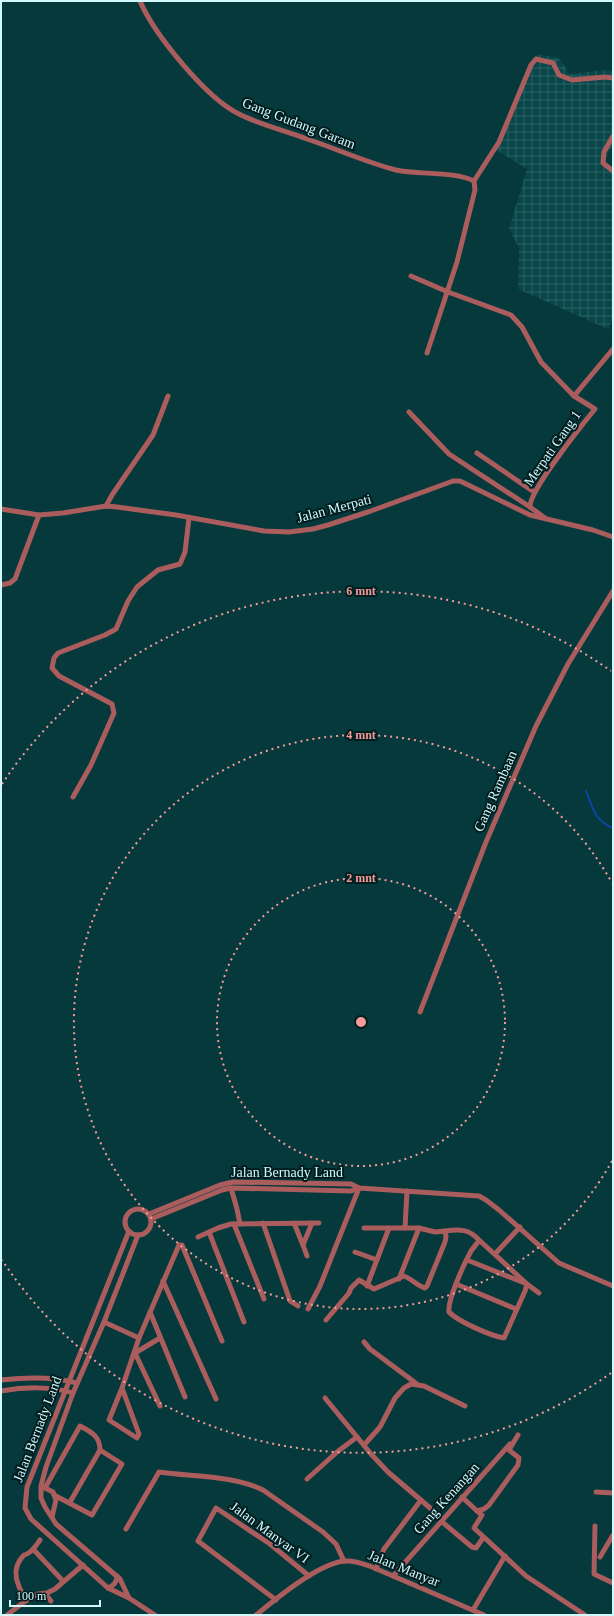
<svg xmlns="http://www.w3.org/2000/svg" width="614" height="1616" viewBox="0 0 614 1616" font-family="Georgia,serif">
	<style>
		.industrial { fill: url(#industrial-grid) }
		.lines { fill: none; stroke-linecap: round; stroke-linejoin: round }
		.stream { stroke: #0c45a5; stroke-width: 2 }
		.street { stroke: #ab5d5d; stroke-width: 5 }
		.ring { fill: none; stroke: #f59b9a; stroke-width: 2; stroke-dasharray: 2 4 }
		.labels { text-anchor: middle; stroke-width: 4; stroke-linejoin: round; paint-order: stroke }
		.street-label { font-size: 14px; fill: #d0f9fc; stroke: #021d1f }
		.centre { fill: #f59b9a; stroke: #021d1f; stroke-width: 2 }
		.ring-label { font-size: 12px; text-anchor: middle; font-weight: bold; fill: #f59b9a; stroke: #021d1f; stroke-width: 4; stroke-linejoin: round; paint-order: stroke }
	</style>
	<defs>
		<pattern id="industrial-grid" width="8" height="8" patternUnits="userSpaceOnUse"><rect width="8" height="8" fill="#094649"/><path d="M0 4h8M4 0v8" fill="none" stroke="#2c6164"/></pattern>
	</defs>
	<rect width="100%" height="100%" fill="#05393b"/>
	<polygon class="industrial" points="535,54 559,58 570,74 604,70 613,71 613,145 603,163 605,168 613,171 613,318 608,329 518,289 519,248 509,229 527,169 496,150 536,59"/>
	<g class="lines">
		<path class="stream" d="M586,791C592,807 596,822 613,828"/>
		<g class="street">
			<path d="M140,1C154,34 206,98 239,114C260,125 284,130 307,139C337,149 365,162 396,170C419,175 454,171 474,181L475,190L457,262L427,353"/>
			<polyline points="613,136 604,152 603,163 613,171"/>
			<polyline points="474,181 499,142 531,65 536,59 553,63 559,75 572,80 605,77 613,78"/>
			<path d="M411,276L448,292L511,315L522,327L541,362L574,396L595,409C582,425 529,491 530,507"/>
			<polyline points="574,396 613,349"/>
			<polyline points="409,412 449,454 530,507 545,518"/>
			<polyline points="477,453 534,492"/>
			<polyline points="106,506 112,495 153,435 168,396"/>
			<polyline points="1,509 39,515 63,513 106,506 117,507 176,515 264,531 289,532 313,529 328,525 368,512 453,481 460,481 530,515 593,530 613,537"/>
			<polyline points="1,585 10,583 15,579 39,515"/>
			<polyline points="73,797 91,765 114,713 112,704 59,676 52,668 54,658 58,653 105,635 116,629 128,601 137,587 158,570 180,564 185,552 189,518"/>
			<polyline points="420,1012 486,842 536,726 568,664 613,591"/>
			<polyline points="231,1188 237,1209 240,1224"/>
			<circle cx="138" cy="1222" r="13"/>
			<polyline points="149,1214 220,1185 233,1182 351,1184 359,1188 479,1196 486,1200 499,1210 559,1263 613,1286"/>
			<polyline points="151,1219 222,1190 231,1188 351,1191 359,1188"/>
			<polyline points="263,1223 290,1301 298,1306"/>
			<polyline points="294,1223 303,1245 312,1223"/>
			<polyline points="234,1224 264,1299"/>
			<polyline points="364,1228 405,1228 407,1191"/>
			<polyline points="129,1231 27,1487 25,1508 31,1519 108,1588 129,1598 155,1615"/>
			<path d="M445,1231C460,1229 469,1229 479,1240"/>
			<polyline points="209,1232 244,1322"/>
			<polyline points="198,1237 218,1228 231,1224 319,1223"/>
			<path d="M479,1240L527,1284L525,1291L504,1338C491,1336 457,1321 449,1312C447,1301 464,1264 470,1253C472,1248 477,1245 479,1240Z"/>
			<polyline points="303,1245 307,1256"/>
			<polyline points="355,1252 377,1260"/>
			<polyline points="495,1254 520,1227"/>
			<polyline points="467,1260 527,1284 539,1293"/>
			<polyline points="399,1279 419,1228"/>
			<polyline points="163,1281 216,1399"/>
			<polyline points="456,1284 516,1309"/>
			<polyline points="367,1286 389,1228"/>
			<polyline points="308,1309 320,1286 359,1188"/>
			<polyline points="150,1312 185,1397"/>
			<path d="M326,1320L349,1293L351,1288L359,1280L374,1289L404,1276C412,1279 417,1286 425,1288L427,1286L445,1242L446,1237L445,1231L435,1232L419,1228H405"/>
			<polyline points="104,1322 139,1338"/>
			<polyline points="364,1342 370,1349 417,1384"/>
			<path d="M1,1380C27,1377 52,1376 77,1383"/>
			<polyline points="122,1388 139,1434 137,1438 109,1420 122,1388 139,1338 179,1245 182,1245 222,1341"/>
			<path d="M1,1391C23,1387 52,1386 73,1393"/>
			<polyline points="325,1398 371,1454 388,1472 443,1519"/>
			<polyline points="160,1406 135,1353 160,1338"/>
			<polyline points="518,1435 509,1450 519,1458 518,1465 489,1505 484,1509 477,1511 482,1515 474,1528 526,1576 585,1615"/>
			<polyline points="364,1445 380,1427 395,1398 404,1388 411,1384 424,1386 465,1406"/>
			<polyline points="307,1479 337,1452 357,1437"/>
			<polyline points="43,1487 53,1492 56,1500 52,1517"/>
			<path d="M45,1488L80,1426C91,1432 100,1436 100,1450L122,1464L92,1515L54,1495"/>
			<polyline points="596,1492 613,1493"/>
			<polyline points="462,1497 477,1511"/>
			<polyline points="70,1502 100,1450"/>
			<polyline points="441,1521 472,1547 476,1548 483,1538"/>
			<polyline points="595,1526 594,1574 613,1583"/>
			<path d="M126,1529L159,1472C193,1477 233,1475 263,1490L323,1532L336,1544L344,1561"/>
			<polyline points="33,1549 63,1581"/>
			<polyline points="600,1557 613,1535"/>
			<polyline points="376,1569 384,1549 421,1500"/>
			<polyline points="393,1576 510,1444"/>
			<path d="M108,1588C113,1586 117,1583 117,1576"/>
			<polyline points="45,1594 51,1601"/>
			<polyline points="129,1598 120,1579 56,1524 45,1507 41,1498 41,1486 46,1467 73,1393 104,1322 138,1235"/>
			<polyline points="276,1600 198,1541 216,1508 270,1544 309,1576"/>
			<path d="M26,1601C18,1586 9,1570 24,1555C25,1555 29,1553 30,1552C34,1549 37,1544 40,1540"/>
			<polyline points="473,1610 505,1556"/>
			<polyline points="7,1615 29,1598 38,1594 47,1593 55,1589 83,1565"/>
			<path d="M256,1615C277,1598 319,1563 345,1561C355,1560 363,1564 372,1567L484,1615"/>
		</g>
	</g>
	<g class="ring">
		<circle cx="361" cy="1022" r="144"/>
		<path d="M612 1161A287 287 0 1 1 612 883"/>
		<path d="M611 1373A431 431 0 0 1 2 1260M2 784A431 431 0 0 1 611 671"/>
	</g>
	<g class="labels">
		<g class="street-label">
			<text transform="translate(299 123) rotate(21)" y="5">Gang Gudang Garam</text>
			<text transform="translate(552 448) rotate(-55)" y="5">Merpati Gang 1</text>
			<text transform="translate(334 508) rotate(-15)" y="5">Jalan Merpati</text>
			<text transform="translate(495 791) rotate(-66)" y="5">Gang Rambaan</text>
			<text x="287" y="1177">Jalan Bernady Land</text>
			<text transform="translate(37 1429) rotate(-69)" y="5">Jalan Bernady Land</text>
			<text transform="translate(446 1498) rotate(-48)" y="5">Gang Kenangan</text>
			<text transform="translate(270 1532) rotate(36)" y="5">Jalan Manyar VI</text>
			<text transform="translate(404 1568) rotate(22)" y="5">Jalan Manyar</text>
		</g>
	</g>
	<circle cx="361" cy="1022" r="6" class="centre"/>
	<g class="ring-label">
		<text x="361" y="595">6 mnt</text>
		<text x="361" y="739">4 mnt</text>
		<text x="361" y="882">2 mnt</text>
	</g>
	<rect width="614" height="1616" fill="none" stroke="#d0f9fc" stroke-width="4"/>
	<path d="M10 1600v6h90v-6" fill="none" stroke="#d0f9fc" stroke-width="2"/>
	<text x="16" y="1600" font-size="12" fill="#d0f9fc" stroke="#021d1f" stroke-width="3" paint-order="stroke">100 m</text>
</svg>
